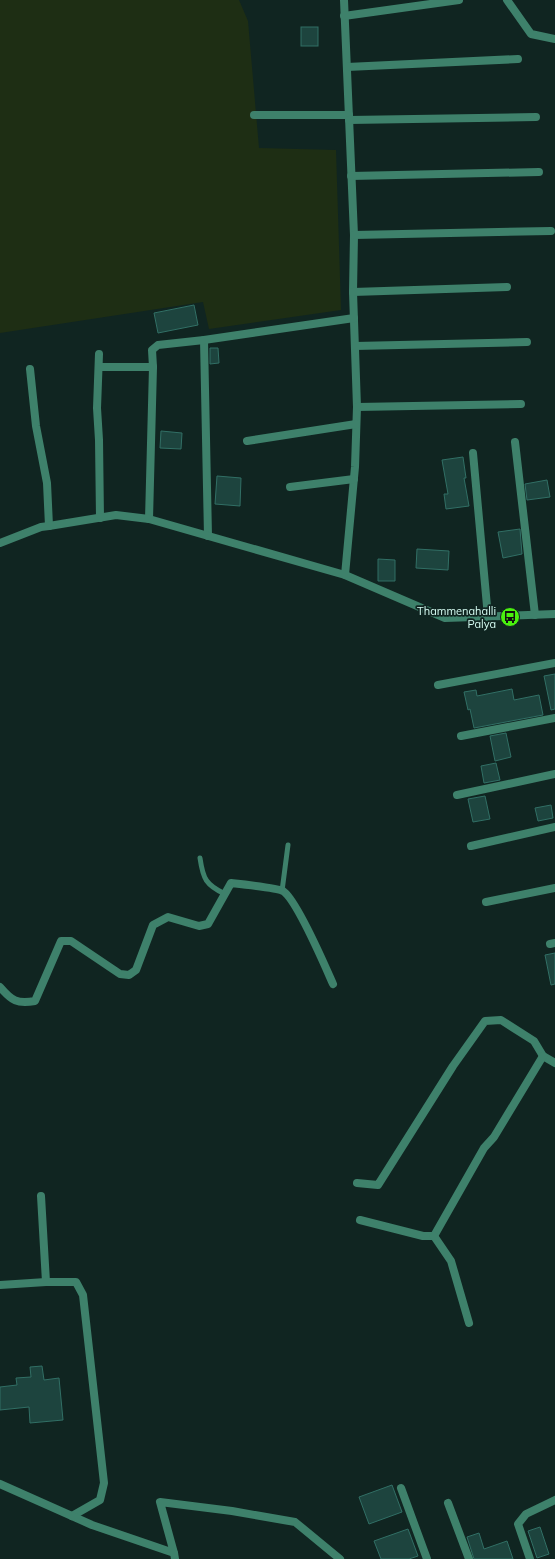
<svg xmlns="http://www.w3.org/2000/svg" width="555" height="1559" viewBox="0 0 555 1559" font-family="Mulish,sans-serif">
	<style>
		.green { fill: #1e2e14 }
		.building { fill: #1d443e; stroke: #316f65 }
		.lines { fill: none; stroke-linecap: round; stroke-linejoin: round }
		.service { stroke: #3e816b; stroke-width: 5 }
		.minor { stroke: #3e816b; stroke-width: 8 }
		.tertiary { stroke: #3e816b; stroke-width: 8 }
		.labels { text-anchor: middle; stroke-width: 3.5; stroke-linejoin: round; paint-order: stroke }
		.poi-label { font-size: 11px; fill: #d6fdf3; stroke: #102521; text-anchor: end }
	</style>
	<rect width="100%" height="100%" fill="#102521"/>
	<polygon class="green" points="0,0 239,0 248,21 259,148 336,150 341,310 209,329 203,302 0,333"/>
	<g class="building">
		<rect x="301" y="27" width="17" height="19"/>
		<polygon points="194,305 198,325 158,333 154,313"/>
		<polygon points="210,348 218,348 219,363 210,364"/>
		<polygon points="161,431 182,433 181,449 160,448"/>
		<polygon points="463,457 466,478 464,478 469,506 446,509 444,494 448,494 442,460"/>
		<polygon points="217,476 241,478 240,506 215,504"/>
		<polygon points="547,480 550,497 527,500 525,484"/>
		<polygon points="520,529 522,554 503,558 498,532"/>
		<polygon points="417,549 449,551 448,570 416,568"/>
		<polygon points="378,559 395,560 395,581 378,581"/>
		<polygon points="555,674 555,709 551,710 544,676"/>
		<polygon points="512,689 514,700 539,695 543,715 474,728 470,709 468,710 464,692 476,690 477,696"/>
		<polygon points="506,733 511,757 495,761 490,736"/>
		<polygon points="496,763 500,780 484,783 481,766"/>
		<polygon points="485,796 490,819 473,822 468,799"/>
		<polygon points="551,805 553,818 538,821 535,808"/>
		<polygon points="555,953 555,984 551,985 545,955"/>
		<polygon points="42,1366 44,1380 59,1378 63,1420 30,1423 29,1407 0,1410 0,1387 17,1385 16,1378 31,1377 30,1367"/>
		<polygon points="392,1485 402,1512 369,1524 359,1497"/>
		<polygon points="540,1527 549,1554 537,1558 528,1531"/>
		<polygon points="408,1529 418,1556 409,1559 381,1559 374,1541"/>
		<polygon points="479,1533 484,1549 507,1541 513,1559 474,1559 467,1537"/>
	</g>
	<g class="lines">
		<g class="service">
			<path d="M200,858C203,879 206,885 225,894"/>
			<polyline points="282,891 288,845"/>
		</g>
		<g class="minor">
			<polyline points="344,0 354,235 353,292 357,407 355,467 345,575"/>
			<polyline points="507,0 531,34 555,39"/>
			<polyline points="344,16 459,0"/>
			<polyline points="347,67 518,59"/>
			<polyline points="254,115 349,115"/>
			<polyline points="349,120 536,117"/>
			<polyline points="351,176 539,172"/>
			<polyline points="354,235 551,231"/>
			<polyline points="353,292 507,287"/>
			<polyline points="204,340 208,536"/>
			<polyline points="355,346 527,342"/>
			<polyline points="99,354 97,408 99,440 100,518"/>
			<polyline points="99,367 153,367"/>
			<polyline points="30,369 36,426 47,483 49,526"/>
			<polyline points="357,407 521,404"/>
			<polyline points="247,441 356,424"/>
			<polyline points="515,442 535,615"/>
			<polyline points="473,453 488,617"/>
			<polyline points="290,487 354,479"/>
			<polyline points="149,519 153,367 152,350 158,345 204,340 354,318"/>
			<polyline points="438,685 555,663"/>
			<polyline points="461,736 555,718"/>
			<polyline points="457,795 555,774"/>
			<polyline points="471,846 555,827"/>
			<polyline points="486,902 555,888"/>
			<polyline points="550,944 555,943"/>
			<path d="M0,987C12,1001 17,1004 35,1001L61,941H71L120,974L129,975L136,970L153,925L168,917L199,926L208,924L231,883C240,884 278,888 283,891C297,900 325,966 333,984"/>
			<polyline points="357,1183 378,1185 453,1066 485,1021 501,1020 534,1041 543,1056 555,1063"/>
			<polyline points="41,1196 46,1282"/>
			<polyline points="360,1220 423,1236 434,1236"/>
			<polyline points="434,1236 484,1148 494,1137 543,1056"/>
			<polyline points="434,1236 451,1261 469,1323"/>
			<polyline points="0,1285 46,1282 76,1282 83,1295 104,1483 100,1500 72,1516"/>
			<polyline points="0,1484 92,1525 174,1553 175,1559"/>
			<polyline points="401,1488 427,1559"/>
			<polyline points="448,1503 469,1559"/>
			<polyline points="174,1553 160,1502 232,1511 295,1522 340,1559"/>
			<polyline points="530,1559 518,1524 526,1514 555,1500"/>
		</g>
		<polyline class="tertiary" points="0,543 41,527 49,526 116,515 149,519 345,575 445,618 555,614"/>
	</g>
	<defs>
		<symbol id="bus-disc" viewBox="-11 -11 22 22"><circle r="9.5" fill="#49f10e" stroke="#102521"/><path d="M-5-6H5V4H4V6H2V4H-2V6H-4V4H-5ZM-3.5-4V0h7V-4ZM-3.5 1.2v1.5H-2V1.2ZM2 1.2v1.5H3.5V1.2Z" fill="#111"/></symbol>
	</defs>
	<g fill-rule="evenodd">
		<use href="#bus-disc" x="499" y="606" width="22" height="22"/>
	</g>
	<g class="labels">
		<g class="poi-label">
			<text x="496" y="615">Thammenahalli<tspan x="496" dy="13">Palya</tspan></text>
		</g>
	</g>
</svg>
